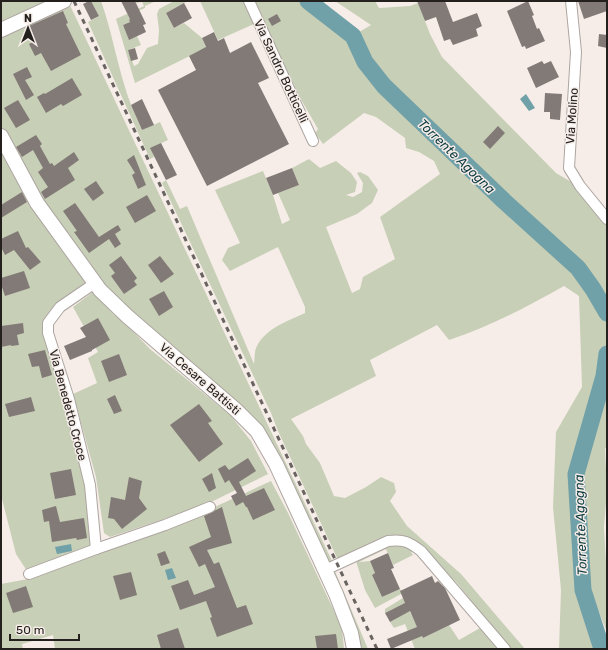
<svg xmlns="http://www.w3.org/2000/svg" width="608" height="650" viewBox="0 0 608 650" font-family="Rubik,sans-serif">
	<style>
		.green { fill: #c8cfb7 }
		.water { fill: #70a0a8 }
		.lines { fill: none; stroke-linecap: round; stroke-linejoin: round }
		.river { stroke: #70a0a8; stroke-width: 17 }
		.building { fill: #827a76 }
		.street-casing { stroke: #ada5a0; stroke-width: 12 }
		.secondary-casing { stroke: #ada5a0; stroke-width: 16 }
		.street { stroke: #fff; stroke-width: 10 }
		.secondary { stroke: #fff; stroke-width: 14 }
		.rail { stroke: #696461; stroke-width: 3; stroke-dasharray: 5 5; stroke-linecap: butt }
		.labels { text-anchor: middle; stroke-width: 3; stroke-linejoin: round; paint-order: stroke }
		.street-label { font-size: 12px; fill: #23201e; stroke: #f6ede8 }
		.water-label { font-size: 13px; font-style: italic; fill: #0b3a41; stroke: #f6ede8 }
	</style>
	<rect width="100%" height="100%" fill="#f6ede8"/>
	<g class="green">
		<polygon points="1,1 50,1 1,23"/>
		<polygon points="68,1 333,563 327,564 279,461 104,287 40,200 1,127 1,33"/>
		<path d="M91,1H101C111,29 116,58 125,87C129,102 136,116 142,130L160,122L168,140L151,148L154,157L150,159L88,22L99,16Z"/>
		<polygon points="135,1 156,1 145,6 145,8 131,14 133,18 129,20 130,22 123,25 129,39 137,36 141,45 128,50 134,66 138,64 147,48 158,44 159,30 157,14 159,9 174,1 186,2 166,13 174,28 184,23 202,38 206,48 135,83 116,19 144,6 142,2 136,3"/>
		<polygon points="200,1 244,1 254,24 218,40"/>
		<path d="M254,1H305L351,38L364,63L383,86L504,202L578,269L592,290L607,316V344L603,377L575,474L576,512L582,590L607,649H559L561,590L553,507L556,432L582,387L579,296L564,286C527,307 489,327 449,340L437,325L370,360L376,376L291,419L303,436L306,444L320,463L334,496L345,498L366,487L381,477L394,483L396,492L390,501L407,526L461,574L525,649H509L457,583L438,565L403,537L338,560L278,431L271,413L162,183L166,180L180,209L187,206L254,364C255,358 254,351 257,346C266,328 288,321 305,313V307L278,247L230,271L222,260L228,248L240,243L215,190L263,171L273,195L282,224L290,220L278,193L299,185L292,168L309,159L320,168L336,161L351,173L357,182L355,192L346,195L353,197L362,192L363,183L357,173L360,172L368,176L378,190L372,203L357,214L326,227L352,293L360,289L363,277L395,259L380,217L440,174L434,161L419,152L406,148L405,138L376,117L364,113L323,144L315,133L318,129L299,96L289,74H285Z"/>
		<polygon points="335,1 375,1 379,8 410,6 418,3 430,34 442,57 556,173 578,186 607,221 607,310 595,288 580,267 506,199 385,84 367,61 354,35 371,25"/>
		<polygon points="1,136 95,283 48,323 90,485 97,553 182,522 271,481 288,513 342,628 344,649 55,649 53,635 22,644 23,649 1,648 1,584 28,579 55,570 54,565 29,574 16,554 1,495"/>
		<polygon points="93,292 113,314 124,322 150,349 230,415 251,441 268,474 203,506 110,537 104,533 96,477 73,394 97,383 88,358 98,352 73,307"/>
		<polygon points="607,388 607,449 605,448 607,490 604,527 607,581 607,632 590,590 582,511 582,473 596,420"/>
		<polygon points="398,542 414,550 411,552 413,555 393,565 386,549 359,562 370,561 375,573 372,575 382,597 400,589 403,593 375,608 365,590 356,561"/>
		<polygon points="334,569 368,649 356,649 330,571"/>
		<polygon points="403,598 423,638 449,625 459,640 480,628 499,649 415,649 405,624 394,628 390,622 397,618 395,608 385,613 385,609"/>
	</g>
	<g class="water">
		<polygon points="526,94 535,108 529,111 520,99"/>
		<polygon points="71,544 72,551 57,554 55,547"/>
		<polygon points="172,568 176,578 168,580 165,570"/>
	</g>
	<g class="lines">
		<g class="river">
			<polyline points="308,1 353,36 365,62 384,86 504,201 578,268 593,289 607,313"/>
			<polyline points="602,649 583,590 576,474 604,376 607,354"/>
		</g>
	</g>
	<g class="building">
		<polygon points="89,1 91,1 99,16 91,20 83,4"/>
		<polygon points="121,1 135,1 146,24 143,25 146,32 129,40 123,25 130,22 129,20 130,19"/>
		<polygon points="417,1 445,1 453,22 477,13 482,26 476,29 478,36 453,45 450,39 444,41 436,17 425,21"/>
		<polygon points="528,1 534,15 532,16 537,29 539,28 545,41 526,49 525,46 522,47 507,11"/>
		<polygon points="578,1 607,1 607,11 584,19"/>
		<polygon points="184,3 192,18 174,28 166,13"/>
		<polygon points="63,11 68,23 66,24 81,55 51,71 41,53 35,56 29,44 35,41 29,26"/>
		<polygon points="277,14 281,21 272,26 268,19"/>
		<polygon points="214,32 218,41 224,38 230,53 251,42 269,78 258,83 289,144 207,186 158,90 196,70 189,56 206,47 202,38"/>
		<polygon points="599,34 607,35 607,48 598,46"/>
		<polygon points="135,48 138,59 131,61 128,50"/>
		<polygon points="542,61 544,64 551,61 559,77 536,88 527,68"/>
		<polygon points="27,67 32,77 25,80 34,95 26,100 13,74"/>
		<polygon points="72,78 82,95 63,106 61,104 46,113 37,97 44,93 45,94"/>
		<polygon points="545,93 562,94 560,120 550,119 550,112 544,112"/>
		<polygon points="142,99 154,125 142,130 131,105"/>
		<polygon points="18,100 30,120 16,128 4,108"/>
		<polygon points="498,126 505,133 490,149 483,142"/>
		<polygon points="36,135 42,144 40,146 50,164 52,163 54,166 74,152 79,160 68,168 75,180 45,199 41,192 48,187 38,172 43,168 33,150 22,157 16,147"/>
		<polygon points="161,143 177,175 166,180 150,148"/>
		<polygon points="134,155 146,185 138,189 132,175 135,173 127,160"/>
		<polygon points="292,168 299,185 273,195 266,178"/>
		<polygon points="96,181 104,193 93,201 84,189"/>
		<polygon points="22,192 27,202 1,218 1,205"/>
		<polygon points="147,195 156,211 135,223 126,207"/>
		<polygon points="75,203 99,237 118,225 121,230 115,234 121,244 115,248 109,239 89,253 74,232 77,231 63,211"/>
		<polygon points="18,231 26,248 28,247 41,262 30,270 14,250 5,255 1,247 1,239"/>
		<polygon points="121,256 137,278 134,281 137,285 124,294 111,276 115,273 109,265"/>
		<polygon points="160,256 174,274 161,283 148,265"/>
		<polygon points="24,271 30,288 5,296 1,284 1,278"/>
		<polygon points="164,291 173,307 159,316 149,299"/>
		<polygon points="98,318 110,340 92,350 92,351 70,360 64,346 86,337 80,328"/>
		<polygon points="23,323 24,333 17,335 19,345 11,346 11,345 1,347 1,326"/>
		<polygon points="45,350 52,375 42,378 39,366 32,367 28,354"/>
		<polygon points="119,354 127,375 109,382 101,361"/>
		<polygon points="115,395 122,411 114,414 107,399"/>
		<polygon points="31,397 35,411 9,417 5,404"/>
		<polygon points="199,404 212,421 208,423 223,444 199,462 170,425"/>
		<polygon points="248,458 256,471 239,482 246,496 264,488 275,510 253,520 247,507 246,507 243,502 236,506 231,496 237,493 229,480 225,483 218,469 225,465 229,470"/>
		<polygon points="71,469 76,495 55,499 50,473"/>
		<polygon points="212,473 216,488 209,492 202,479"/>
		<polygon points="129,477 142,481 139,498 147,509 122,529 114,519 108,518 111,497 125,500"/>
		<polygon points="56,506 60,522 84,518 87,538 77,540 76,538 52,542 49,521 44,522 42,510"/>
		<polygon points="222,507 232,543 207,550 214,564 219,562 237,608 246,605 253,624 217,637 210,618 212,617 206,601 180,610 171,586 188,580 194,595 215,587 205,564 199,567 189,547 211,537 204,516"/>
		<polygon points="165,551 170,563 161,566 157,554"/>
		<polygon points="388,553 394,568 391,569 400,589 382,597 372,575 375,573 370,561"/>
		<polygon points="131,572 137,595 120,600 113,576"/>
		<polygon points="432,576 435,583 438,581 445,588 460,620 423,638 422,636 391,649 387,639 417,627 410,611 390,622 385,613 405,603 400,591"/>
		<polygon points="26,586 33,607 13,613 6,593"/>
		<polygon points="178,628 185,649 161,649 157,635"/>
		<polygon points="336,634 338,649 317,649 315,636"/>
	</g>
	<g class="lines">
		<defs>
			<g id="street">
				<polyline points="249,1 313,141"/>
				<polyline points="571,1 576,52 569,168 580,186 607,219"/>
				<polyline points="95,283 60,307 48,323 48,333 69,399 90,485 96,549"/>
				<path d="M325,570L388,541C404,539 409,542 421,551L505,649"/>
				<polyline points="29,574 96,549 165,525 210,507"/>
			</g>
			<g id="secondary">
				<polyline points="1,30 64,1"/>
				<polyline points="1,136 37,203 100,290 127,316 236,410 257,431 276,464 336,594 351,633 354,649"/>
			</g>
		</defs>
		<use href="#street" class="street-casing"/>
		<use href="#secondary" class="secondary-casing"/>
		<use href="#street" class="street"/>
		<use href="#secondary" class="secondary"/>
		<polyline class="rail" points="74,1 377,649"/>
	</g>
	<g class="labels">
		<g class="street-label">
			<text transform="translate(281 71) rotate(65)" y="4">Via Sandro Botticelli</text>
			<text transform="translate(572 116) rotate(-86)" y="4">Via Molino</text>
			<text transform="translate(200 379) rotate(41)" y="4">Via Cesare Battisti</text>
			<text transform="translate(68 405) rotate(75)" y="4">Via Benedetto Croce</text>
		</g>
		<g class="water-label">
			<text transform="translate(457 156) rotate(44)" y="5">Torrente Agogna</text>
			<text transform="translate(580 525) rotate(-92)" y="5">Torrente Agogna</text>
		</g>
	</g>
	<rect width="608" height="650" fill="none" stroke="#23201e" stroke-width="4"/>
	<g transform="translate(28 28)" stroke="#f6ede8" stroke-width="3" paint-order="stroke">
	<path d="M0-3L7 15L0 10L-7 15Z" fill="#23201e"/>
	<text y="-6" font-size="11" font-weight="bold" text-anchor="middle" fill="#23201e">N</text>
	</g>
	<path d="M10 634v6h69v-6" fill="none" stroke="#23201e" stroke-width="2"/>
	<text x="16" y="634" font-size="12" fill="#23201e" stroke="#f6ede8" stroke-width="3" paint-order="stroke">50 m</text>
</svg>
